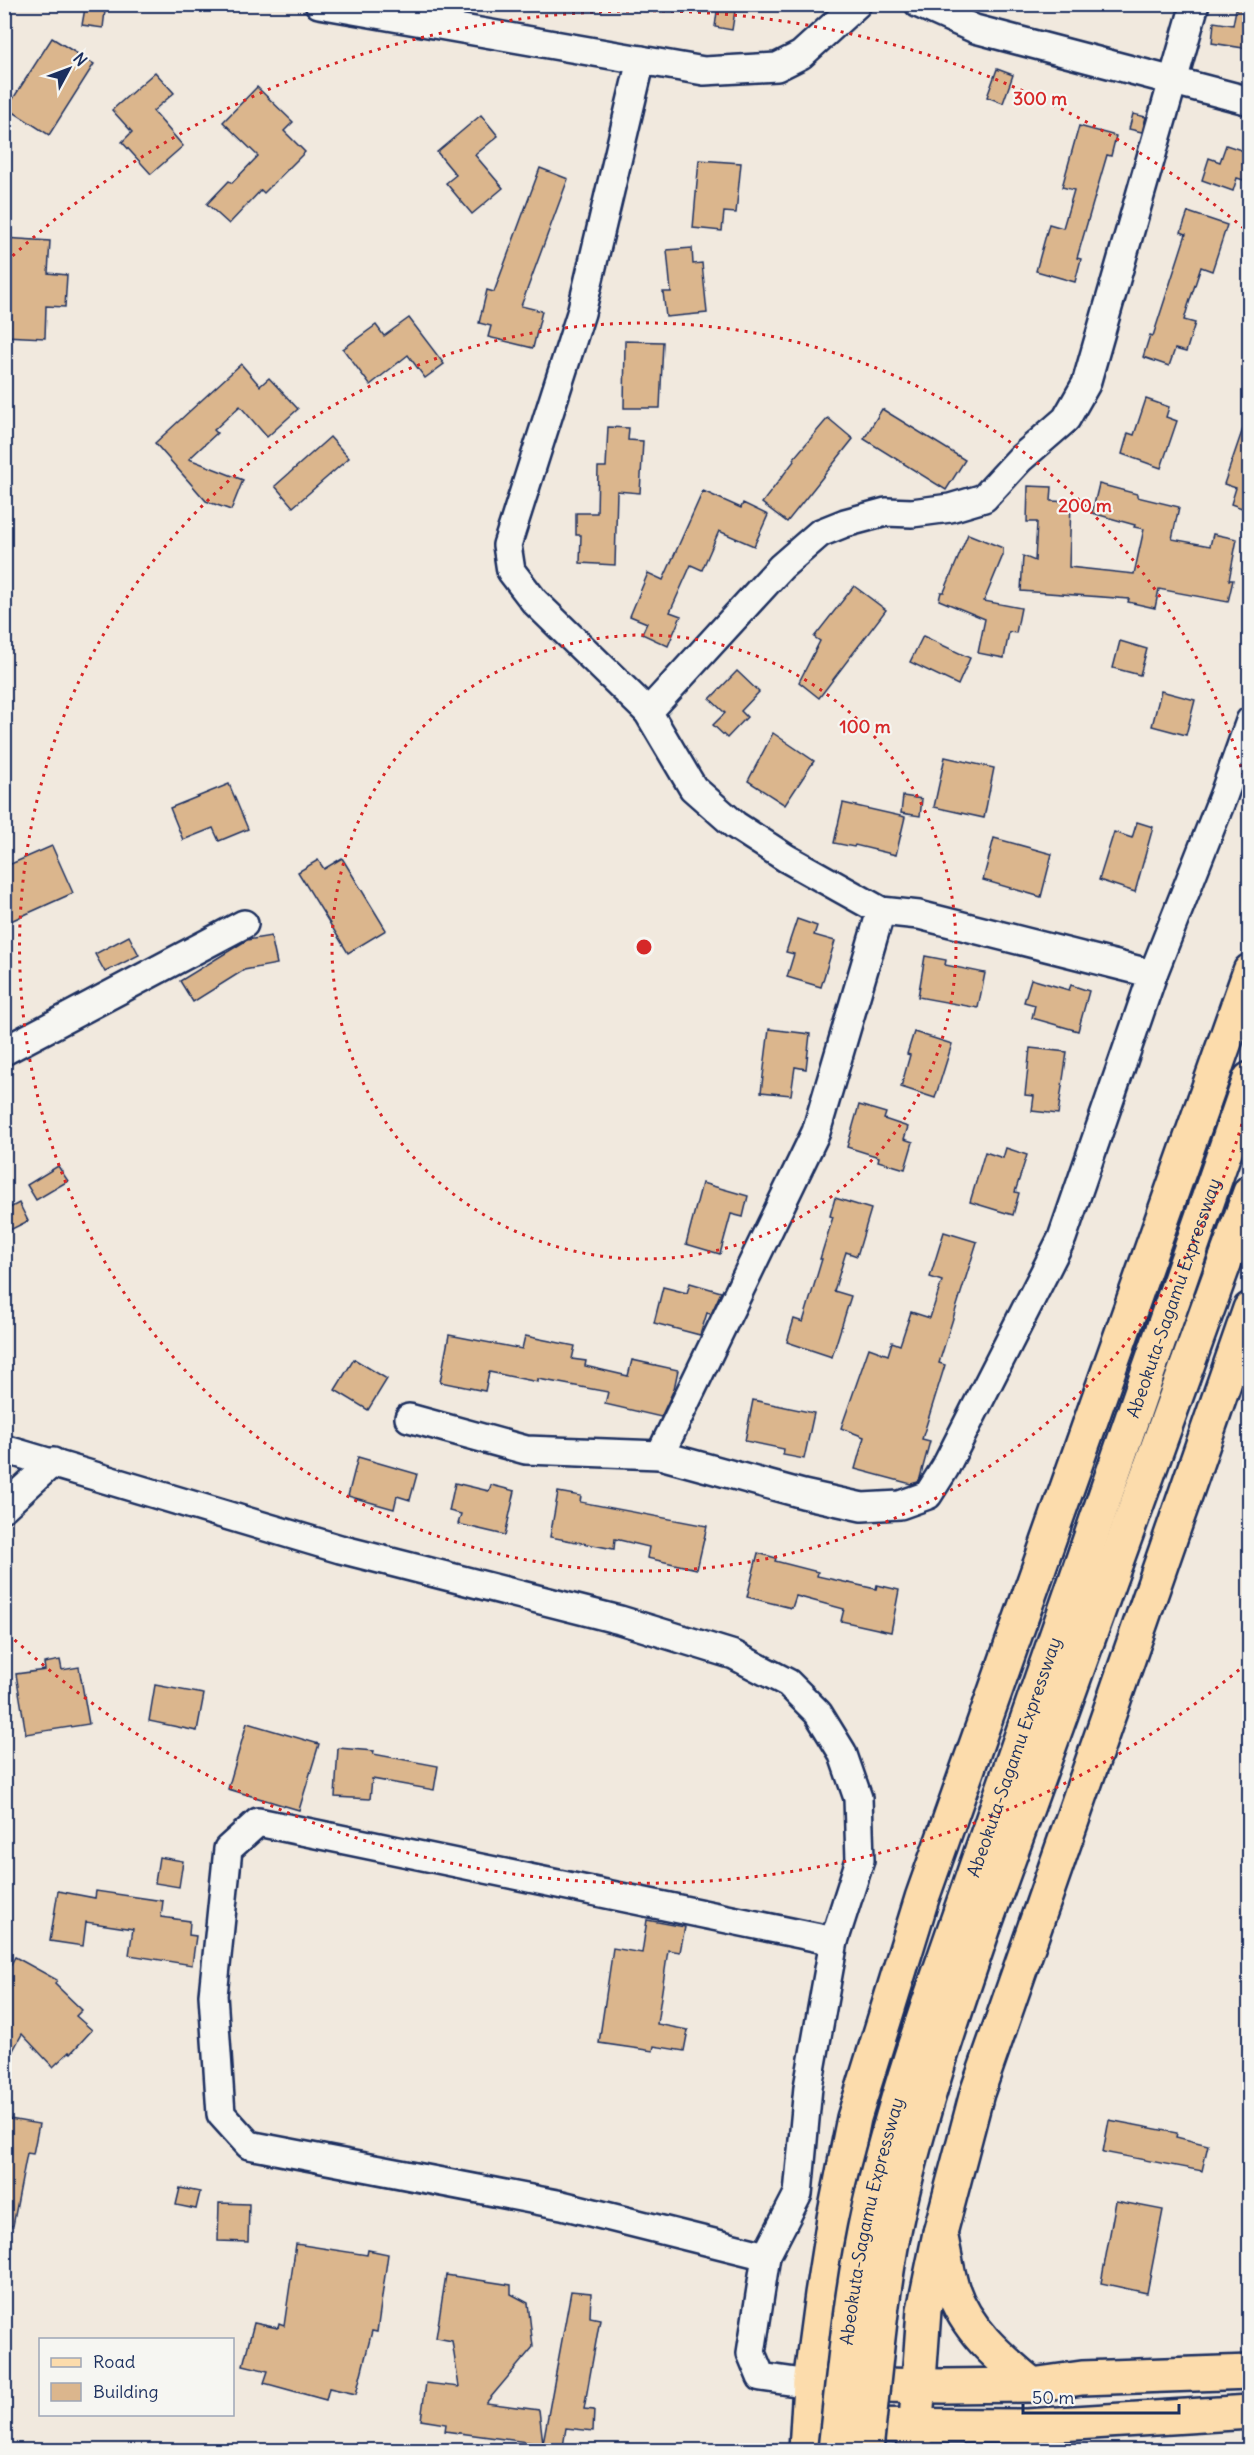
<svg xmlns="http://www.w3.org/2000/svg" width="1254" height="2455" viewBox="0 0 1254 2455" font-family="Delius,sans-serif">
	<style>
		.building { fill: #dbb68d; stroke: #1b2f5e; stroke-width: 1.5 }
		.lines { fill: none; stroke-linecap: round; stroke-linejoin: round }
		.minor-casing { stroke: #1b2f5e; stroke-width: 32 }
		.major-casing { stroke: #1b2f5e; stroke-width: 38 }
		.highway-casing { stroke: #1b2f5e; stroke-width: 38 }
		.minor { stroke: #f6f6f2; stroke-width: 27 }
		.major { stroke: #fcdcac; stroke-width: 33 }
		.highway { stroke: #fcdcac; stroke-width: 33 }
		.highway-bridge-casing { stroke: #1b2f5e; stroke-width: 38; stroke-linecap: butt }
		.highway-bridge { stroke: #fcdcac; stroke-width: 33 }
		.ring { fill: none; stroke: #d62828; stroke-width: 3; stroke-dasharray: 3 6 }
		.labels { text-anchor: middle; stroke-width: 4.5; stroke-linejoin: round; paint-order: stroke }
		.street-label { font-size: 18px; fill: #1b2f5e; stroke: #f6f6f2 }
		.centre { fill: #d62828; stroke: #f6f6f2; stroke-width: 3 }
		.ring-label { font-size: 18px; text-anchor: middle; font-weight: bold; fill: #d62828; stroke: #f6f6f2; stroke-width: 4.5; stroke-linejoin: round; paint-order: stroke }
	</style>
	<rect width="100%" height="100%" fill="#f1e9de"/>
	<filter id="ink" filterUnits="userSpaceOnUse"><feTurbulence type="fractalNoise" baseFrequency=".0167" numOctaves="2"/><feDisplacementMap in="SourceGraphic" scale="12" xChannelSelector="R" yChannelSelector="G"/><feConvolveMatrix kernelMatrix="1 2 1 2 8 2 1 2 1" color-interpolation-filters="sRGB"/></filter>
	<g filter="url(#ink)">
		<g class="building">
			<polygon points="718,4 736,4 732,30 715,27"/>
			<polygon points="1237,4 1250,4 1250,49 1212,43 1214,22 1233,25"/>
			<polygon points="85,8 105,11 103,28 82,25"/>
			<polygon points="52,38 94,64 49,135 7,108"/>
			<polygon points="997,69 1013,75 1003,103 987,97"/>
			<polygon points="155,72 174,93 153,111 183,146 151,174 122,142 132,132 112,110"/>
			<polygon points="257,87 293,122 284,131 305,152 264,193 261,190 229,224 207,204 229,181 232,183 258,156 223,122"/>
			<polygon points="1133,114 1146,117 1142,132 1129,129"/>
			<polygon points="481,115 498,136 475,155 503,188 472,214 446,183 456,175 437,152"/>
			<polygon points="1079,126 1116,136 1111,156 1107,155 1077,258 1081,259 1075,282 1036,271 1049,224 1063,228 1074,190 1062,187"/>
			<polygon points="1226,145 1250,153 1250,182 1237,178 1233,191 1202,180 1209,158 1220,162"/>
			<polygon points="699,160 741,163 736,213 724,212 722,231 693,228"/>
			<polygon points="540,168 568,179 521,306 542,311 533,348 488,337 491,326 479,323 487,290 494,292"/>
			<polygon points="1188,212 1227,225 1212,271 1201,267 1188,306 1184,320 1195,323 1186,352 1175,349 1169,366 1143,357 1150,335 1153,336 1186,234 1181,232"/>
			<polygon points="4,238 50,241 48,273 67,275 65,307 46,306 45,338 4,336"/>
			<polygon points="692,248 693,264 702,263 707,313 666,317 663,292 671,292 667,250"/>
			<polygon points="409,318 444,364 425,378 408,355 370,385 343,349 376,325 384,336"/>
			<polygon points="625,341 663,342 660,408 624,408"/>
			<polygon points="241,364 260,386 269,378 298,409 267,437 240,406 214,430 217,433 189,459 243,480 231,510 206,501 155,443"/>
			<polygon points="1146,399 1169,407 1166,417 1177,421 1161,468 1122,454 1128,433 1134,435"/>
			<polygon points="882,409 965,460 946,490 864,439"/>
			<polygon points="1247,417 1250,418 1250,511 1231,504 1236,488 1224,484"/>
			<polygon points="828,418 853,439 787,522 762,503 794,461 793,459"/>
			<polygon points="608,427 629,428 628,440 643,441 640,493 617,491 615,565 580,563 581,535 576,535 576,513 597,513 598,467 606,467"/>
			<polygon points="330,437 349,458 293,507 275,486"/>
			<polygon points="1099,484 1137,494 1137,497 1179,507 1172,539 1210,546 1213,534 1237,539 1229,580 1233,580 1228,602 1159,589 1155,608 1128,602 1129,599 1021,591 1023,556 1035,561 1037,522 1027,522 1028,486 1052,487 1051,501 1071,502 1069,567 1134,574 1144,529 1134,527 1135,525 1092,513"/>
			<polygon points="703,491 741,508 743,503 768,515 754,546 719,531 702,570 691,565 670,612 681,616 668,646 642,634 647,623 630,616 648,573 663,580"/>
			<polygon points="968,534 1003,548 1003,555 984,601 1021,608 1016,633 1009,632 1004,658 978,653 985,619 939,600 941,592 944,592"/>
			<polygon points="854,586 886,610 819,698 799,682 820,641 814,637"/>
			<polygon points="923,636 970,658 958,685 910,662"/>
			<polygon points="1120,641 1147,649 1140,675 1113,668"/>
			<polygon points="737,671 759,692 741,711 747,717 727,738 713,725 725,713 710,699"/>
			<polygon points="1161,691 1195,700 1186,735 1152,726"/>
			<polygon points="773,733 814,761 785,805 748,781"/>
			<polygon points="945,757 994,768 984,818 934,807"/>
			<polygon points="229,784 248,829 219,841 213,828 183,840 170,808"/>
			<polygon points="903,796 922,799 920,816 901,813"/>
			<polygon points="843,803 905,817 896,855 855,845 854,847 834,843"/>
			<polygon points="1137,822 1153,827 1135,892 1099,880 1114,832 1132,838"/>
			<polygon points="994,838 1052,854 1041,897 983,880"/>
			<polygon points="52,846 73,893 4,924 4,867"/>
			<polygon points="342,858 386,930 348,953 298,872 318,860 324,869"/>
			<polygon points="797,919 817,926 814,935 835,941 821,987 787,977 794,954 786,952"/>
			<polygon points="129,936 139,955 105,972 95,954"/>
			<polygon points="271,936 277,964 244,970 193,1002 180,981 247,940"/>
			<polygon points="925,956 946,960 945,965 985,973 978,1008 918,997"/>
			<polygon points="1031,979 1069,990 1071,985 1089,991 1078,1031 1032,1018 1035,1005 1024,1002"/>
			<polygon points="769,1029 810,1034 806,1069 795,1067 791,1095 761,1092"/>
			<polygon points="914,1032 952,1044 935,1098 901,1087 910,1055 907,1054"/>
			<polygon points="1030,1048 1067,1052 1058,1114 1032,1111 1034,1096 1025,1095"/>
			<polygon points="859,1105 886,1113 884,1119 908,1127 904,1139 913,1142 905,1169 878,1161 879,1157 847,1147"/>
			<polygon points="1006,1148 1027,1155 1015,1192 1019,1193 1013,1215 970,1202 985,1152 1003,1158"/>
			<polygon points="58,1166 68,1181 36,1200 27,1185"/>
			<polygon points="702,1183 748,1196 743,1217 731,1214 720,1254 686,1244"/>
			<polygon points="835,1198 871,1209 857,1256 846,1252 834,1291 851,1296 832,1357 787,1342 794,1319 803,1322 822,1259 820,1259 833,1217 830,1216"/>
			<polygon points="19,1203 28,1221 4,1233 4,1211"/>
			<polygon points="944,1232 977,1242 939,1363 945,1365 922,1439 930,1441 920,1478 918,1482 911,1484 855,1469 864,1437 841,1428 869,1348 888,1355 892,1342 900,1345 911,1312 930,1318 942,1281 930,1277"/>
			<polygon points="690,1283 721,1292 711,1314 707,1313 700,1335 654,1323 663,1287 687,1293"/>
			<polygon points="449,1335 522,1349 525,1336 575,1346 572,1359 586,1361 585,1366 628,1376 632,1360 678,1370 674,1389 661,1417 605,1404 608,1392 538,1379 538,1382 489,1372 485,1391 440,1382"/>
			<polygon points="354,1359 387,1379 368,1410 335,1390"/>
			<polygon points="753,1400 814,1413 804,1459 783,1455 784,1449 745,1441"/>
			<polygon points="358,1457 417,1474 410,1500 397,1496 394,1509 348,1496"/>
			<polygon points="455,1483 489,1491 491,1485 515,1491 505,1535 458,1524 461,1514 449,1511"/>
			<polygon points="558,1492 581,1496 580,1502 707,1526 697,1569 647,1558 649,1547 615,1539 614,1549 550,1537"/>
			<polygon points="758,1553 776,1558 775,1561 818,1572 817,1576 876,1589 877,1585 899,1590 891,1632 841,1621 844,1609 796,1596 792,1608 747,1597"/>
			<polygon points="60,1660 62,1670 79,1667 89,1724 26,1734 16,1674 45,1670 44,1663"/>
			<polygon points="155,1685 204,1694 197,1731 149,1721"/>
			<polygon points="247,1723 319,1744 299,1810 228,1789"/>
			<polygon points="338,1748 374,1751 373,1754 438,1766 434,1790 372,1779 370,1799 335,1797"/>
			<polygon points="159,1857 183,1861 179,1887 155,1883"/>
			<polygon points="58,1891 95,1898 96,1891 163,1901 161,1917 190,1921 189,1935 196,1936 192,1965 129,1955 133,1929 86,1922 83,1946 50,1941"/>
			<polygon points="647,1920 685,1927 680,1952 668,1950 657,2024 688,2030 684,2051 654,2046 653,2051 599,2043 613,1948 642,1953"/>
			<polygon points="15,1957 57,1980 55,1984 82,2010 76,2016 92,2030 71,2053 69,2052 53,2067 22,2034 4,2067 4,1977"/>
			<polygon points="4,2118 39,2124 33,2154 27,2153 13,2226 4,2225"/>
			<polygon points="1109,2120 1177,2133 1176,2137 1208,2145 1202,2171 1103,2152"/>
			<polygon points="180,2188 200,2192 196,2209 176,2205"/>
			<polygon points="1116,2201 1163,2210 1147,2293 1101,2283"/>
			<polygon points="219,2203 249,2204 248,2242 218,2241"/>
			<polygon points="296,2244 367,2255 368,2250 388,2254 377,2332 372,2331 356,2394 329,2388 326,2400 264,2383 268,2371 243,2365 254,2323 278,2328 279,2324 284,2326"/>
			<polygon points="446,2275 511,2285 511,2294 528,2303 533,2347 486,2403 539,2410 543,2443 571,2291 591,2293 590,2317 600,2319 584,2409 594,2410 593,2431 566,2428 563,2447 445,2431 446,2424 421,2420 426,2383 459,2387 452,2341 436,2338"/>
		</g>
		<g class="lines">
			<defs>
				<g id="minor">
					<polyline points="319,4 704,71 777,67 801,55 857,4"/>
					<polyline points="919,4 975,29 1250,101"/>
					<polyline points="641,60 581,313 507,545 511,571 534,601 648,712 693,788 735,825 786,858 881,911 919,915 1153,974"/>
					<polyline points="648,712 781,567 820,533 845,523 886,512 912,513 950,508 984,498 1020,459 1066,419 1086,384 1195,4"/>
					<polyline points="4,1051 244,924"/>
					<polyline points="409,1418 526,1450 660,1455 803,1494 862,1507 900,1505 928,1495 945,1468 1062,1238 1153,974 1224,794 1250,721"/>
					<polyline points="4,1449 340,1549 620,1620 734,1655 788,1683 818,1713 842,1752 858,1798 860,1860 834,1941 808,2087 798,2194 766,2256 751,2353 761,2377 810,2384"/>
					<polyline points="660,1455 816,1132 881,911"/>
					<polyline points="4,1507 53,1462"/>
					<polyline points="766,2256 562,2205 249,2145 221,2114 213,1995 228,1849 258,1822 834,1941"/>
				</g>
				<g id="major">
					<polyline points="806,2450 810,2384 822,2294 834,2218 854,2118 922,1898 1250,971"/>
					<polyline points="914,2450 924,2310 940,2233 977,2093 1250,1309"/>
				</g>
				<g id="highway">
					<path id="s1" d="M960,1913L1250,1079"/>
					<polyline points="985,1924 1250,1192"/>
					<path d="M940,2233C944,2251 947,2271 952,2288C966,2330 1000,2358 1032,2385"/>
					<polyline points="810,2384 944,2386 1032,2385 1082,2378 1250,2372"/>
					<polyline points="808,2425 1027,2426 1250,2412"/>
				</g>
			</defs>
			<use href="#minor" class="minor-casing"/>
			<use href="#major" class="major-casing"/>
			<use href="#highway" class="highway-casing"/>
			<use href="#minor" class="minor"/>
			<use href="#major" class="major"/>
			<use href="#highway" class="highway"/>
			<defs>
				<g id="highway-bridge">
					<path id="s2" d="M835,2450C844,2369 851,2288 869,2208C892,2107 926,2010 960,1913"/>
					<path d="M866,2450C875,2369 881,2287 899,2207C921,2110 953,2017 985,1924"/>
				</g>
			</defs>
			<use href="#highway-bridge" class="highway-bridge-casing"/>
			<use href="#highway-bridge" class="highway-bridge"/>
		</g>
	</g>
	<g class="ring">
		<circle cx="644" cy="947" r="312"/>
		<path d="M1249 1098A624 624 0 1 1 1249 796"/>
		<path d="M1246 1664A936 936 0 0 1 6 1632M6 262A936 936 0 0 1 1246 230"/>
	</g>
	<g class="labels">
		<g class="street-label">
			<text dy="6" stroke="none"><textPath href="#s1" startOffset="651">Abeokuta-Sagamu Expressway</textPath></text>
			<text dy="6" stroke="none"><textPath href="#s1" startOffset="165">Abeokuta-Sagamu Expressway</textPath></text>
			<text dy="6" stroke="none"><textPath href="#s2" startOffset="232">Abeokuta-Sagamu Expressway</textPath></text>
		</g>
	</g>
	<circle cx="644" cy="947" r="9" class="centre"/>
	<g class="ring-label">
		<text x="1040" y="105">300 m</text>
		<text x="1085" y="512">200 m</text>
		<text x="865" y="733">100 m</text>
	</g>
	<rect width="1254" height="2455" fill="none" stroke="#f6f6f2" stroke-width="24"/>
	<rect x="12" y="12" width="1230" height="2431" fill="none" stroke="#1b2f5e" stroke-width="2" filter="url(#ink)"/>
	<rect x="39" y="2338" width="195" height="78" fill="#f6f6f2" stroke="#9ea6b7" stroke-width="1.5"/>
	<rect x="51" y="2358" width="30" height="9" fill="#fcdcac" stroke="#9ea6b7" stroke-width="1.5"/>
	<text x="93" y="2368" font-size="18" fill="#1b2f5e">Road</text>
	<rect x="51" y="2383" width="30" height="18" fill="#dbb68d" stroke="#9ea6b7" stroke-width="1.5"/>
	<text x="93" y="2398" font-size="18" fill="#1b2f5e">Building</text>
	<g transform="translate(69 69) rotate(49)" stroke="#f6f6f2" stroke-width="4.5" paint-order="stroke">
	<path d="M0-4.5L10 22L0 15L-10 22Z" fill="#1b2f5e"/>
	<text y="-9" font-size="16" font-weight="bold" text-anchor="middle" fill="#1b2f5e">N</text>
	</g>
	<path d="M1023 2404v9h156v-9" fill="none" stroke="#1b2f5e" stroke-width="3"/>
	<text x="1032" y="2404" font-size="18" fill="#1b2f5e" stroke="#f6f6f2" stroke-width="4.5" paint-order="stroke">50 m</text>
</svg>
